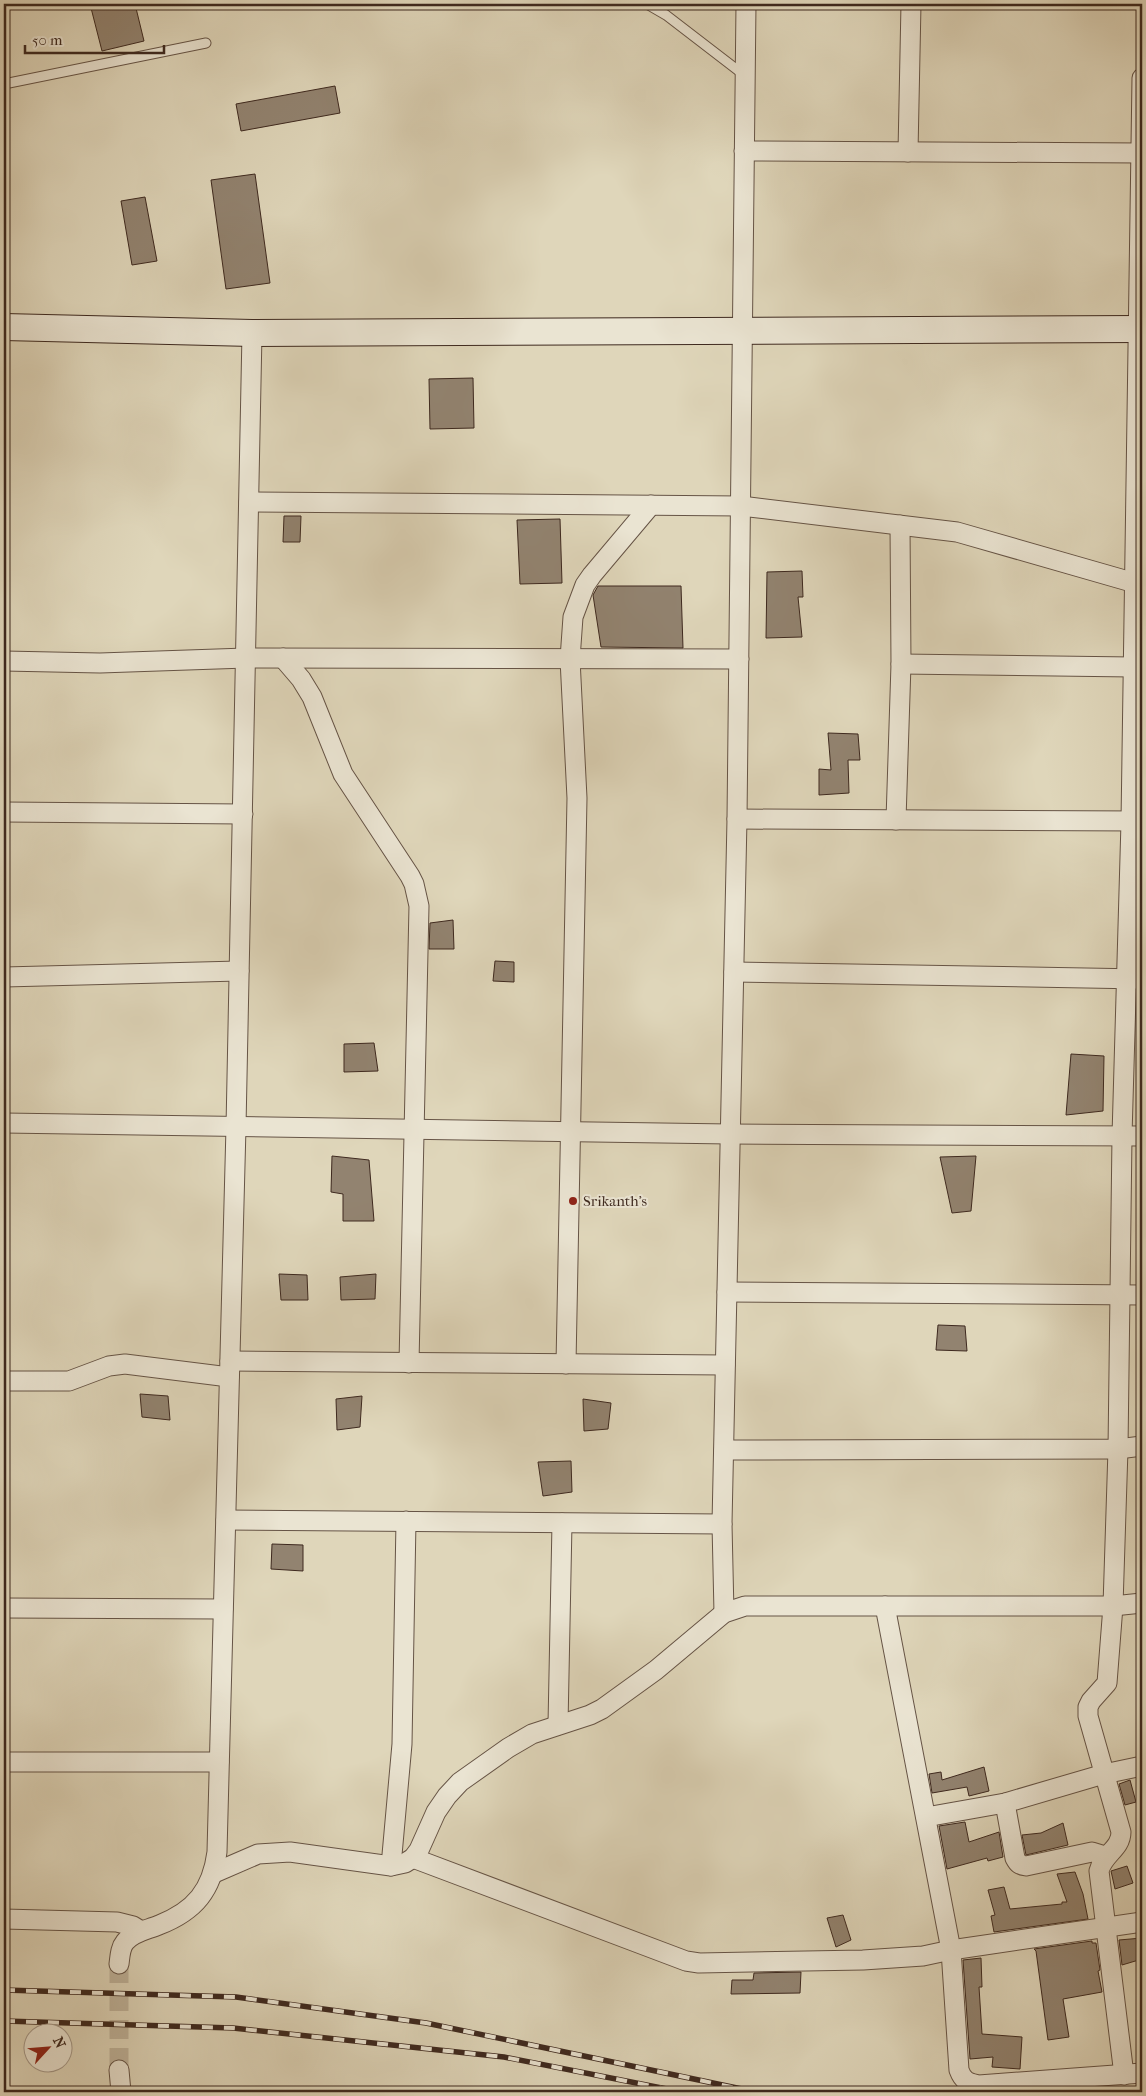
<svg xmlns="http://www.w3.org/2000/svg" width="1146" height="2096" viewBox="0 0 1146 2096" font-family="'IM FELL French Canon',serif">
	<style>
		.building { fill: #928370; stroke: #3e291f }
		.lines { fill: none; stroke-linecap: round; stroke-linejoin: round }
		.minor-tunnel { stroke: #bfb39b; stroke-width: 19; stroke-dasharray: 19 9; stroke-linecap: butt }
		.service-casing { stroke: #665446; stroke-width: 11 }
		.minor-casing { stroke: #665446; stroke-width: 21 }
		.secondary-casing { stroke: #3e291f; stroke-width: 28 }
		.service { stroke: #eae4d2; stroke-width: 9 }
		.minor { stroke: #eae4d2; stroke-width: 19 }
		.secondary { stroke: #eae4d2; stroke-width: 26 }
		.rail-casing { stroke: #3e291f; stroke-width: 5.5 }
		.rail { stroke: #eae4d2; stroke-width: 4; stroke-dasharray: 11; stroke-linecap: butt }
		.poi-dot { fill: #8f2418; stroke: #eae4d2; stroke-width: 2 }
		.labels { text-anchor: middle; stroke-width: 4; stroke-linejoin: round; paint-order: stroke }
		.poi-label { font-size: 15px; fill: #3e291f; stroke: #eae4d2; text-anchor: start }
	</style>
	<rect width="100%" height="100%" fill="#dfd6ba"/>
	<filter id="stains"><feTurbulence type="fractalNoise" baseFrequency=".004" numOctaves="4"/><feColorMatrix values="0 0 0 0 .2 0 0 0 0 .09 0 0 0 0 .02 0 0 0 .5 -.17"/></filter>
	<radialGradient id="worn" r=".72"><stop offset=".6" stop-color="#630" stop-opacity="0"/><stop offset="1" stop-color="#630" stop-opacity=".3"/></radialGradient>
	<g class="building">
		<polygon points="90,4 135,4 144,41 102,51"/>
		<polygon points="335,86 340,113 241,131 236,104"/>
		<polygon points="255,174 270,283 226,289 211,180"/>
		<polygon points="145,197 157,261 132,265 121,201"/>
		<polygon points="473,378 474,428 430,429 429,379"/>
		<polygon points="284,516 301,516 300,542 283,542"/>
		<polygon points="560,519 562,583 520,584 517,520"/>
		<polygon points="802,571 803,597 798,597 802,637 766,638 767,572"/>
		<polygon points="598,586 681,586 683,648 601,647 593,595"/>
		<polygon points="828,733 858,734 860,760 848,760 849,793 819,795 819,769 831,770"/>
		<polygon points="453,920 454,949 429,949 430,923"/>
		<polygon points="495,961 514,962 514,982 493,981"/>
		<polygon points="374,1043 378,1071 344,1072 344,1044"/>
		<polygon points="1071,1054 1104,1056 1103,1111 1066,1115"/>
		<polygon points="332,1156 369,1160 374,1221 343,1221 343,1194 331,1192"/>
		<polygon points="976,1156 971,1211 952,1213 940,1157"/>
		<polygon points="279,1274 307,1275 308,1300 281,1300"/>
		<polygon points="376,1274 375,1299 341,1300 340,1277"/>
		<polygon points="938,1325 965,1326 967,1351 936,1350"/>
		<polygon points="140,1394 168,1396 170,1420 142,1417"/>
		<polygon points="362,1396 360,1427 337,1430 336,1399"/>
		<polygon points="583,1399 611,1403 608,1429 584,1431"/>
		<polygon points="571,1461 572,1492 543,1496 538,1462"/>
		<polygon points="272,1544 303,1545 303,1571 271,1569"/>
		<polygon points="984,1767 989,1791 969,1796 967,1787 932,1793 929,1774 941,1772 942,1780"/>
		<polygon points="1130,1780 1136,1802 1125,1805 1119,1784"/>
		<polygon points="965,1822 969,1842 999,1832 1003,1857 988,1861 987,1858 947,1869 939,1826"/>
		<polygon points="1063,1823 1068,1845 1026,1855 1022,1835 1041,1833"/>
		<polygon points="1127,1866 1133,1883 1115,1889 1111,1871"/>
		<polygon points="1075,1872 1083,1894 1088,1919 994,1932 991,1916 995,1915 988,1890 1004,1887 1010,1909 1062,1904 1062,1902 1067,1902 1057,1874"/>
		<polygon points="843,1915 851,1940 836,1947 827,1918"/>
		<polygon points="1142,1938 1142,1959 1122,1965 1119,1940"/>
		<polygon points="1092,1941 1092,1943 1096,1943 1100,1970 1098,1971 1102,1992 1063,1999 1069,2037 1048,2040 1036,1951 1034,1949"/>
		<polygon points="981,1958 982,1987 979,1987 982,2034 1022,2037 1020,2069 992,2067 993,2057 970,2059 963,1960"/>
		<polygon points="801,1972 800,1993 731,1994 732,1980 753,1980 754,1973"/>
	</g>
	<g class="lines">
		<polyline class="minor-tunnel" points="119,1964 119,2070"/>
		<defs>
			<g id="service">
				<polyline points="647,4 666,15 744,75"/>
				<polyline points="4,84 206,43"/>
			</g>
			<g id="minor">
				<polyline points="744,151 1141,153"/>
				<polyline points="908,152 911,4"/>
				<polyline points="249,502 741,506 957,532 1135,583"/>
				<polyline points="283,658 301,679 312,697 343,774 410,876 414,884 419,906 409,1363"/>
				<polyline points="4,661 100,663 246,658 739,659"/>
				<polyline points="901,664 1133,667"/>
				<polyline points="4,812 243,814"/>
				<polyline points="737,819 1142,821"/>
				<polyline points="896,820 901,664 900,525"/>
				<polyline points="734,972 1142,979"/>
				<polyline points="4,977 239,971"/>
				<polyline points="4,1123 730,1134 1142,1136"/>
				<polyline points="727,1292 1142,1295"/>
				<polyline points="230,1361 725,1365"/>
				<polyline points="566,1364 577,798 570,659 573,617 585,585 592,575 651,505"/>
				<polyline points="4,1381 69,1381 109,1366 125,1364 229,1377"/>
				<polyline points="724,1450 1118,1449 1142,1446"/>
				<polyline points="226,1520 722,1524"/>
				<path d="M885,1606L951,1950L959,2070C963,2081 968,2083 979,2085L1142,2073"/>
				<polyline points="4,1608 223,1609"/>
				<polyline points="724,1613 722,1524 737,819 746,4"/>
				<polyline points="558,1725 562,1523"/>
				<polyline points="4,1762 219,1762"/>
				<path d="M1005,1803L1015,1858C1018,1864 1020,1865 1026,1866L1092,1852L1105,1856"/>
				<polyline points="926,1817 1005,1803 1104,1774 1142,1766"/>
				<polyline points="413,1858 686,1961 699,1963 863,1960 923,1956 951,1950 1142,1922"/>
				<polyline points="391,1866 402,1744 406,1521"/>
				<polyline points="214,1873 258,1854 290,1852 391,1866 405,1863 413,1858 419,1850 436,1812 447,1796 460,1782 508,1748 532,1734 590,1715 602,1709 656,1670 724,1613 745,1606 1113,1606 1142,1603"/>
				<polyline points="4,1919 117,1922 133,1926 141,1931"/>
				<path d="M119,1964C120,1957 120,1948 125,1942C133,1932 147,1930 159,1925C195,1911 212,1890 217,1852L236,1127L252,333"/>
				<polyline points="119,2070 121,2092"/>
				<path d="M1124,2075L1099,1871C1103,1854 1121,1849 1121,1832L1088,1716V1707L1091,1701L1107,1683L1113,1606L1118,1449L1122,1136L1131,822L1142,78"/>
			</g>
			<polyline id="secondary" points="4,327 252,333 1142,329"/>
		</defs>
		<use href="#service" class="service-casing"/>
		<use href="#minor" class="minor-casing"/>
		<use href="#secondary" class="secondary-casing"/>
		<use href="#service" class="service"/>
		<use href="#minor" class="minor"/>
		<use href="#secondary" class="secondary"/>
		<defs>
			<g id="rail">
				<polyline points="4,1990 236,1997 426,2023 756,2092"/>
				<polyline points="4,2021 233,2028 504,2057 682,2092"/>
			</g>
		</defs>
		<use href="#rail" class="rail-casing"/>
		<use href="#rail" class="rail"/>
	</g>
	<circle class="poi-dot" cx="573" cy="1201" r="5"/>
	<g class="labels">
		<g class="poi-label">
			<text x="583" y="1206">Srikanth's</text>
		</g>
	</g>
	<rect width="1146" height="2096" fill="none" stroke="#dfd6ba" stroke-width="20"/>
	<rect x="5" y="5" width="1136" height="2086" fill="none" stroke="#3e291f" stroke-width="2.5"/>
	<rect x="10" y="10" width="1126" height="2076" fill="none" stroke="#3e291f"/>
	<g transform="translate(48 2048) rotate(64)"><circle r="24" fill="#eae4d2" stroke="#a5998a"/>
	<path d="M0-4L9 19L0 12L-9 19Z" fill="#8f2418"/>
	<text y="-8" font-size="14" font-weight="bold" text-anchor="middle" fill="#3e291f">N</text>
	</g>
	<path d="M25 45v8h139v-8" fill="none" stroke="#3e291f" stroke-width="2.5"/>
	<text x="32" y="45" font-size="15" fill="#3e291f" stroke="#eae4d2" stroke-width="4" paint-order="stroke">50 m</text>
	<rect width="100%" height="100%" filter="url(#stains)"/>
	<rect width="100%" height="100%" fill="url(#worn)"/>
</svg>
